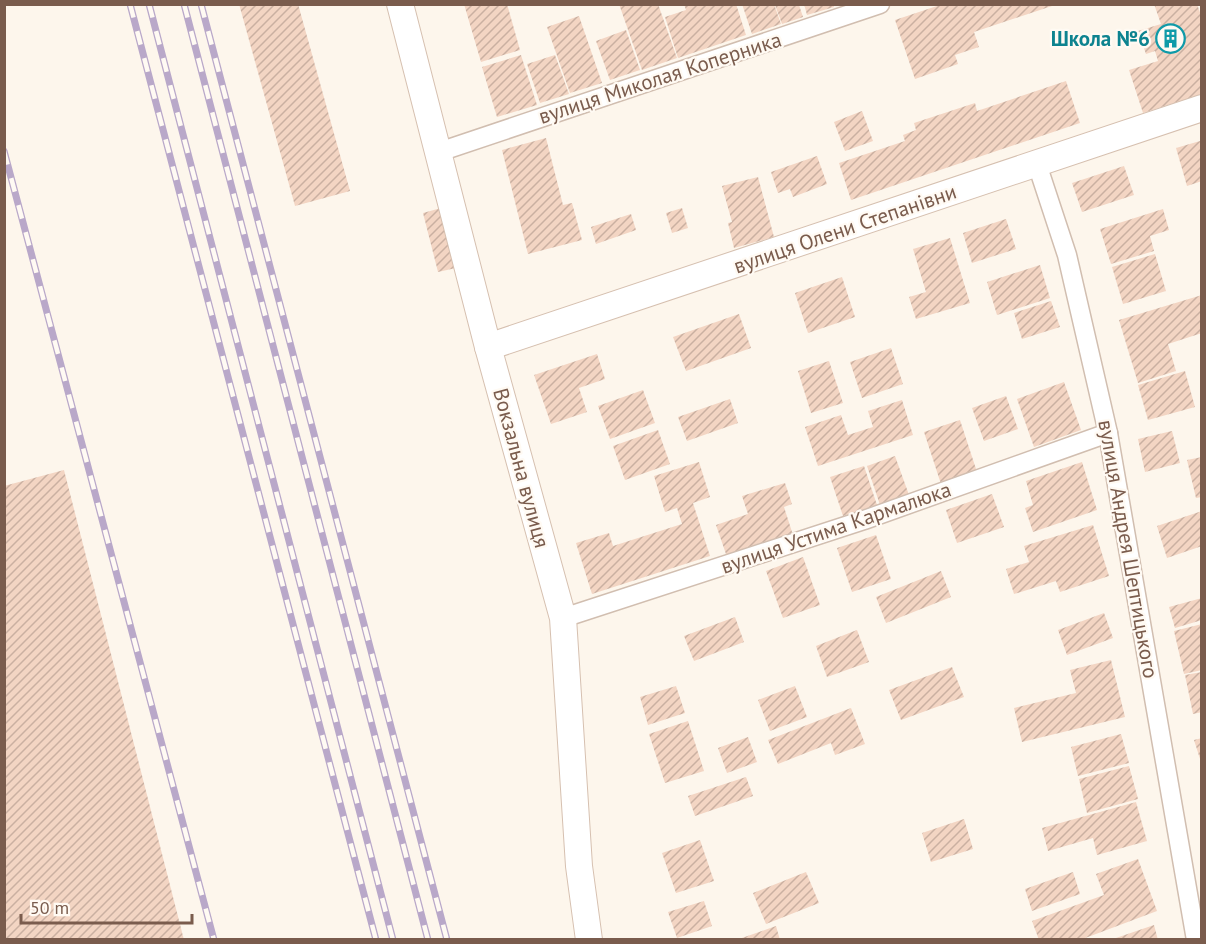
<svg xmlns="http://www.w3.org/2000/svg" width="1206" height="944" viewBox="0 0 1206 944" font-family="'PT Sans',sans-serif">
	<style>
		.building { fill: url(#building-hatch) }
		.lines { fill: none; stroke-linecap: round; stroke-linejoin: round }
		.street-casing { stroke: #d1beb0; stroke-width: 21 }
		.secondary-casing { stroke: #d6c0b0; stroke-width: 28 }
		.street { stroke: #fff; stroke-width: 18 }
		.secondary { stroke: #fff; stroke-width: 26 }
		.rail-casing { stroke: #b9a8c9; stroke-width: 7 }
		.rail { stroke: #fffaf3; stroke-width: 4.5; stroke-dasharray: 14; stroke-linecap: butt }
		.labels { text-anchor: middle; stroke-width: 4.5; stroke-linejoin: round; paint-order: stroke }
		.culture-label { font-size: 21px; font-weight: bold; fill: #0d838f; stroke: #fffaf3; text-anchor: end }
		.street-label { font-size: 21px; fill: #7a5c4d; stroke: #fffaf3 }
	</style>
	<defs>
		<pattern id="building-hatch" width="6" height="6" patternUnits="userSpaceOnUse" patternTransform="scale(1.5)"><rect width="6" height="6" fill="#f3d5c3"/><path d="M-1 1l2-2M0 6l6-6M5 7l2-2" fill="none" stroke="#cab0a1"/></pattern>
	</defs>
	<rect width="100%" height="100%" fill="#fdf6ec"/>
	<g class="building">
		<polygon points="239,4 298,4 350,191 295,206"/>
		<polygon points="464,4 507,4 520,50 481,62"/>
		<polygon points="619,4 658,4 677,58 642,70"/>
		<polygon points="684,4 736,4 746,35 678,58 665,17 686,10"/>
		<polygon points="742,4 774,4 781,24 752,34"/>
		<polygon points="804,4 833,4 834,7 807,15"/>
		<polygon points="943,4 1055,4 1055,5 974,32 979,47 955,55 958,64 915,79 895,20"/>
		<polygon points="1154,4 1197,4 1202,18 1202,94 1143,113 1129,70 1158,61 1155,51 1146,54 1138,31 1161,24"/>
		<polygon points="775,5 799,5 803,17 782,24"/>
		<polygon points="579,16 602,83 570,93 547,27"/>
		<polygon points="626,30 640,70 610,80 596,41"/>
		<polygon points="521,55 537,105 497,117 482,67"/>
		<polygon points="555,55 569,94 540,103 527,64"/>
		<polygon points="1066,81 1080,123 851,200 839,163 905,141 903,135 916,130 914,123 975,103 977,111"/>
		<polygon points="862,111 873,141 845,151 834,122"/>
		<polygon points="546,138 563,205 572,203 582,240 528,254 502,150"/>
		<polygon points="1200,141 1202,181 1187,186 1176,148"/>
		<polygon points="817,156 827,184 793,197 790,189 778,193 771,172"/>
		<polygon points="1124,166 1134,195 1082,212 1072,183"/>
		<polygon points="758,177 774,237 734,248 728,223 732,222 722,186"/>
		<polygon points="441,208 456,268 438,272 423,213"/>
		<polygon points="682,208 688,228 672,233 666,213"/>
		<polygon points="1163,209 1169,230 1150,236 1154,251 1111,264 1100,229"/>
		<polygon points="631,214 636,230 596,244 591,227"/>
		<polygon points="1006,219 1016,249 972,263 963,233"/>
		<polygon points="950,238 970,303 916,319 909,297 926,292 913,249"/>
		<polygon points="1155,254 1166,291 1123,304 1112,267"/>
		<polygon points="1040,265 1050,298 997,315 987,282"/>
		<polygon points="842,277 855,317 808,333 795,293"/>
		<polygon points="1202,295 1202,333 1168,344 1176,371 1138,383 1119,320"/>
		<polygon points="1051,301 1060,327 1022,339 1014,313"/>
		<polygon points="739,314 751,348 686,371 673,337"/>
		<polygon points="891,348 903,384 862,398 850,362"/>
		<polygon points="597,354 605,379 579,388 587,412 551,424 534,375"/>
		<polygon points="829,361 843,403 811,413 798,371"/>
		<polygon points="1185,371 1195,407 1148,420 1138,385"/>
		<polygon points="1064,382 1081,430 1034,447 1017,399"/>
		<polygon points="643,390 655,423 610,439 598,406"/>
		<polygon points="1006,396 1018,429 984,441 972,408"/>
		<polygon points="730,399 738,423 687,441 678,417"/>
		<polygon points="902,400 913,435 818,466 805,427 841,415 848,435 873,427 868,411"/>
		<polygon points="960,420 977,472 941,484 924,432"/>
		<polygon points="658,430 670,464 625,480 613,446"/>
		<polygon points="1172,431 1180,463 1145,472 1138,439"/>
		<polygon points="895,456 909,495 880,505 867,466"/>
		<polygon points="1202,457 1202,497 1196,498 1187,460"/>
		<polygon points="699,462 710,497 693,503 710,556 592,594 576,543 609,533 613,546 682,524 677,508 665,512 654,476"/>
		<polygon points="1082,462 1097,510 1033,532 1025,508 1033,505 1026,481"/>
		<polygon points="864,466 877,505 843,516 830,477"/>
		<polygon points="64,470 184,940 4,940 4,486"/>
		<polygon points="785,483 792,504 784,507 793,535 727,557 716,525 748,514 742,496"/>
		<polygon points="992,494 1004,527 957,543 946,510"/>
		<polygon points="1202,511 1202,546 1167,558 1157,526"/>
		<polygon points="1093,525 1109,576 1060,592 1056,581 1014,594 1006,569 1029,562 1024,546"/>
		<polygon points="876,535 891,579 852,592 837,548"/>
		<polygon points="803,557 820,605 783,618 766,571"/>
		<polygon points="941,571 951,597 886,623 876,597"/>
		<polygon points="1202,598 1202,620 1175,628 1169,607"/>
		<polygon points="1104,613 1113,638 1067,655 1058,630"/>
		<polygon points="735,617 744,642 694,661 684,636"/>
		<polygon points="1202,624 1202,670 1184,674 1174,631"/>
		<polygon points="857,630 869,662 827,677 816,646"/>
		<polygon points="1111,660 1125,717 1022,742 1014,708 1076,693 1070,670"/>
		<polygon points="952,667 964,697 901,720 889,690"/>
		<polygon points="1202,672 1202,712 1193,714 1185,675"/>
		<polygon points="676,686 685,713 648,725 640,697"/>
		<polygon points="795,686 807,717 770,731 758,700"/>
		<polygon points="851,708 865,744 835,755 831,743 778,764 768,740"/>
		<polygon points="688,721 704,771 665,783 649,734"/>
		<polygon points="1121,734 1129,763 1078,776 1071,747"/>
		<polygon points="748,737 757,762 727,773 718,748"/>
		<polygon points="1202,738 1202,762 1201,762 1194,740"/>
		<polygon points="1129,766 1138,799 1087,813 1079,779"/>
		<polygon points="746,777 753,796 695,816 688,796"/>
		<polygon points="1136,802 1147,841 1097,855 1093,838 1048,851 1042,828"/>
		<polygon points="964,819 973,849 931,862 922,833"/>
		<polygon points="700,840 714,881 676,893 662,853"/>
		<polygon points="1138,859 1157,911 1080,940 1039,940 1032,921 1104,895 1096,874"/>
		<polygon points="806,872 819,903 766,924 753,893"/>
		<polygon points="1073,872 1080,894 1032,911 1025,889"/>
		<polygon points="704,901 712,926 677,938 668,912"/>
		<polygon points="1154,925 1158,940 1113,940 1113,939"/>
		<polygon points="776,926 780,940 739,940 739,939"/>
	</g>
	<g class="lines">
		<defs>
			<g id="street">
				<polyline points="439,152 880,4"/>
				<polyline points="1037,164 1067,255 1108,433 1196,940"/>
				<polyline points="563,618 864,520 1108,433"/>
			</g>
			<g id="secondary">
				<polyline points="400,4 488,347 563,618 579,866 589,940"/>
				<polyline points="488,347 1202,108"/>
			</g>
		</defs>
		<use href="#street" class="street-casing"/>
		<use href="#secondary" class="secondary-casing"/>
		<use href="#street" class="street"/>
		<use href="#secondary" class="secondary"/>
		<defs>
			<g id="rail">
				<polyline points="130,4 376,940"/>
				<polyline points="149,4 393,940"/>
				<polyline points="184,4 428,940"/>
				<polyline points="201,4 447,940"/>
				<polyline points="4,151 214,940"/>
			</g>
		</defs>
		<use href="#rail" class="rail-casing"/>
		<use href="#rail" class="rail"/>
	</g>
	<defs>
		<symbol id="building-ring" viewBox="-11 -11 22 22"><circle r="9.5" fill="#fffaf3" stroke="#0f9aa8" stroke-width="1.5"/><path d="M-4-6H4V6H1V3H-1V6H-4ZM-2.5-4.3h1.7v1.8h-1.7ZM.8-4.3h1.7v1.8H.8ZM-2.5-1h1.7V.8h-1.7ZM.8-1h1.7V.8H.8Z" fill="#0f9aa8"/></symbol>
	</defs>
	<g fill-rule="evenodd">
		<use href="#building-ring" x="1154" y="22" width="33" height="33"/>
	</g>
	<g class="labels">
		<g class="culture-label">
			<text x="1150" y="46">Школа №6</text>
		</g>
		<g class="street-label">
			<text transform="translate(660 78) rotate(-18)" y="7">вулиця Миколая Коперника</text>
			<text transform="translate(845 229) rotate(-19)" y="7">вулиця Олени Степанівни</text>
			<text transform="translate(521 468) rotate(75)" y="7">Вокзальна вулиця</text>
			<text transform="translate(836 528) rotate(-19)" y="7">вулиця Устима Кармалюка</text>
			<text transform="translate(1128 549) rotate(80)" y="7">вулиця Андрея Шептицького</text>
		</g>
	</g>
	<rect width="1206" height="944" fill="none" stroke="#7a5c4d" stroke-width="12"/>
	<path d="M21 914v9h171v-9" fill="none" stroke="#7a5c4d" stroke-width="3"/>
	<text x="30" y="914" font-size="18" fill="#7a5c4d" stroke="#fffaf3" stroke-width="4.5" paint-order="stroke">50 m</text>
</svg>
